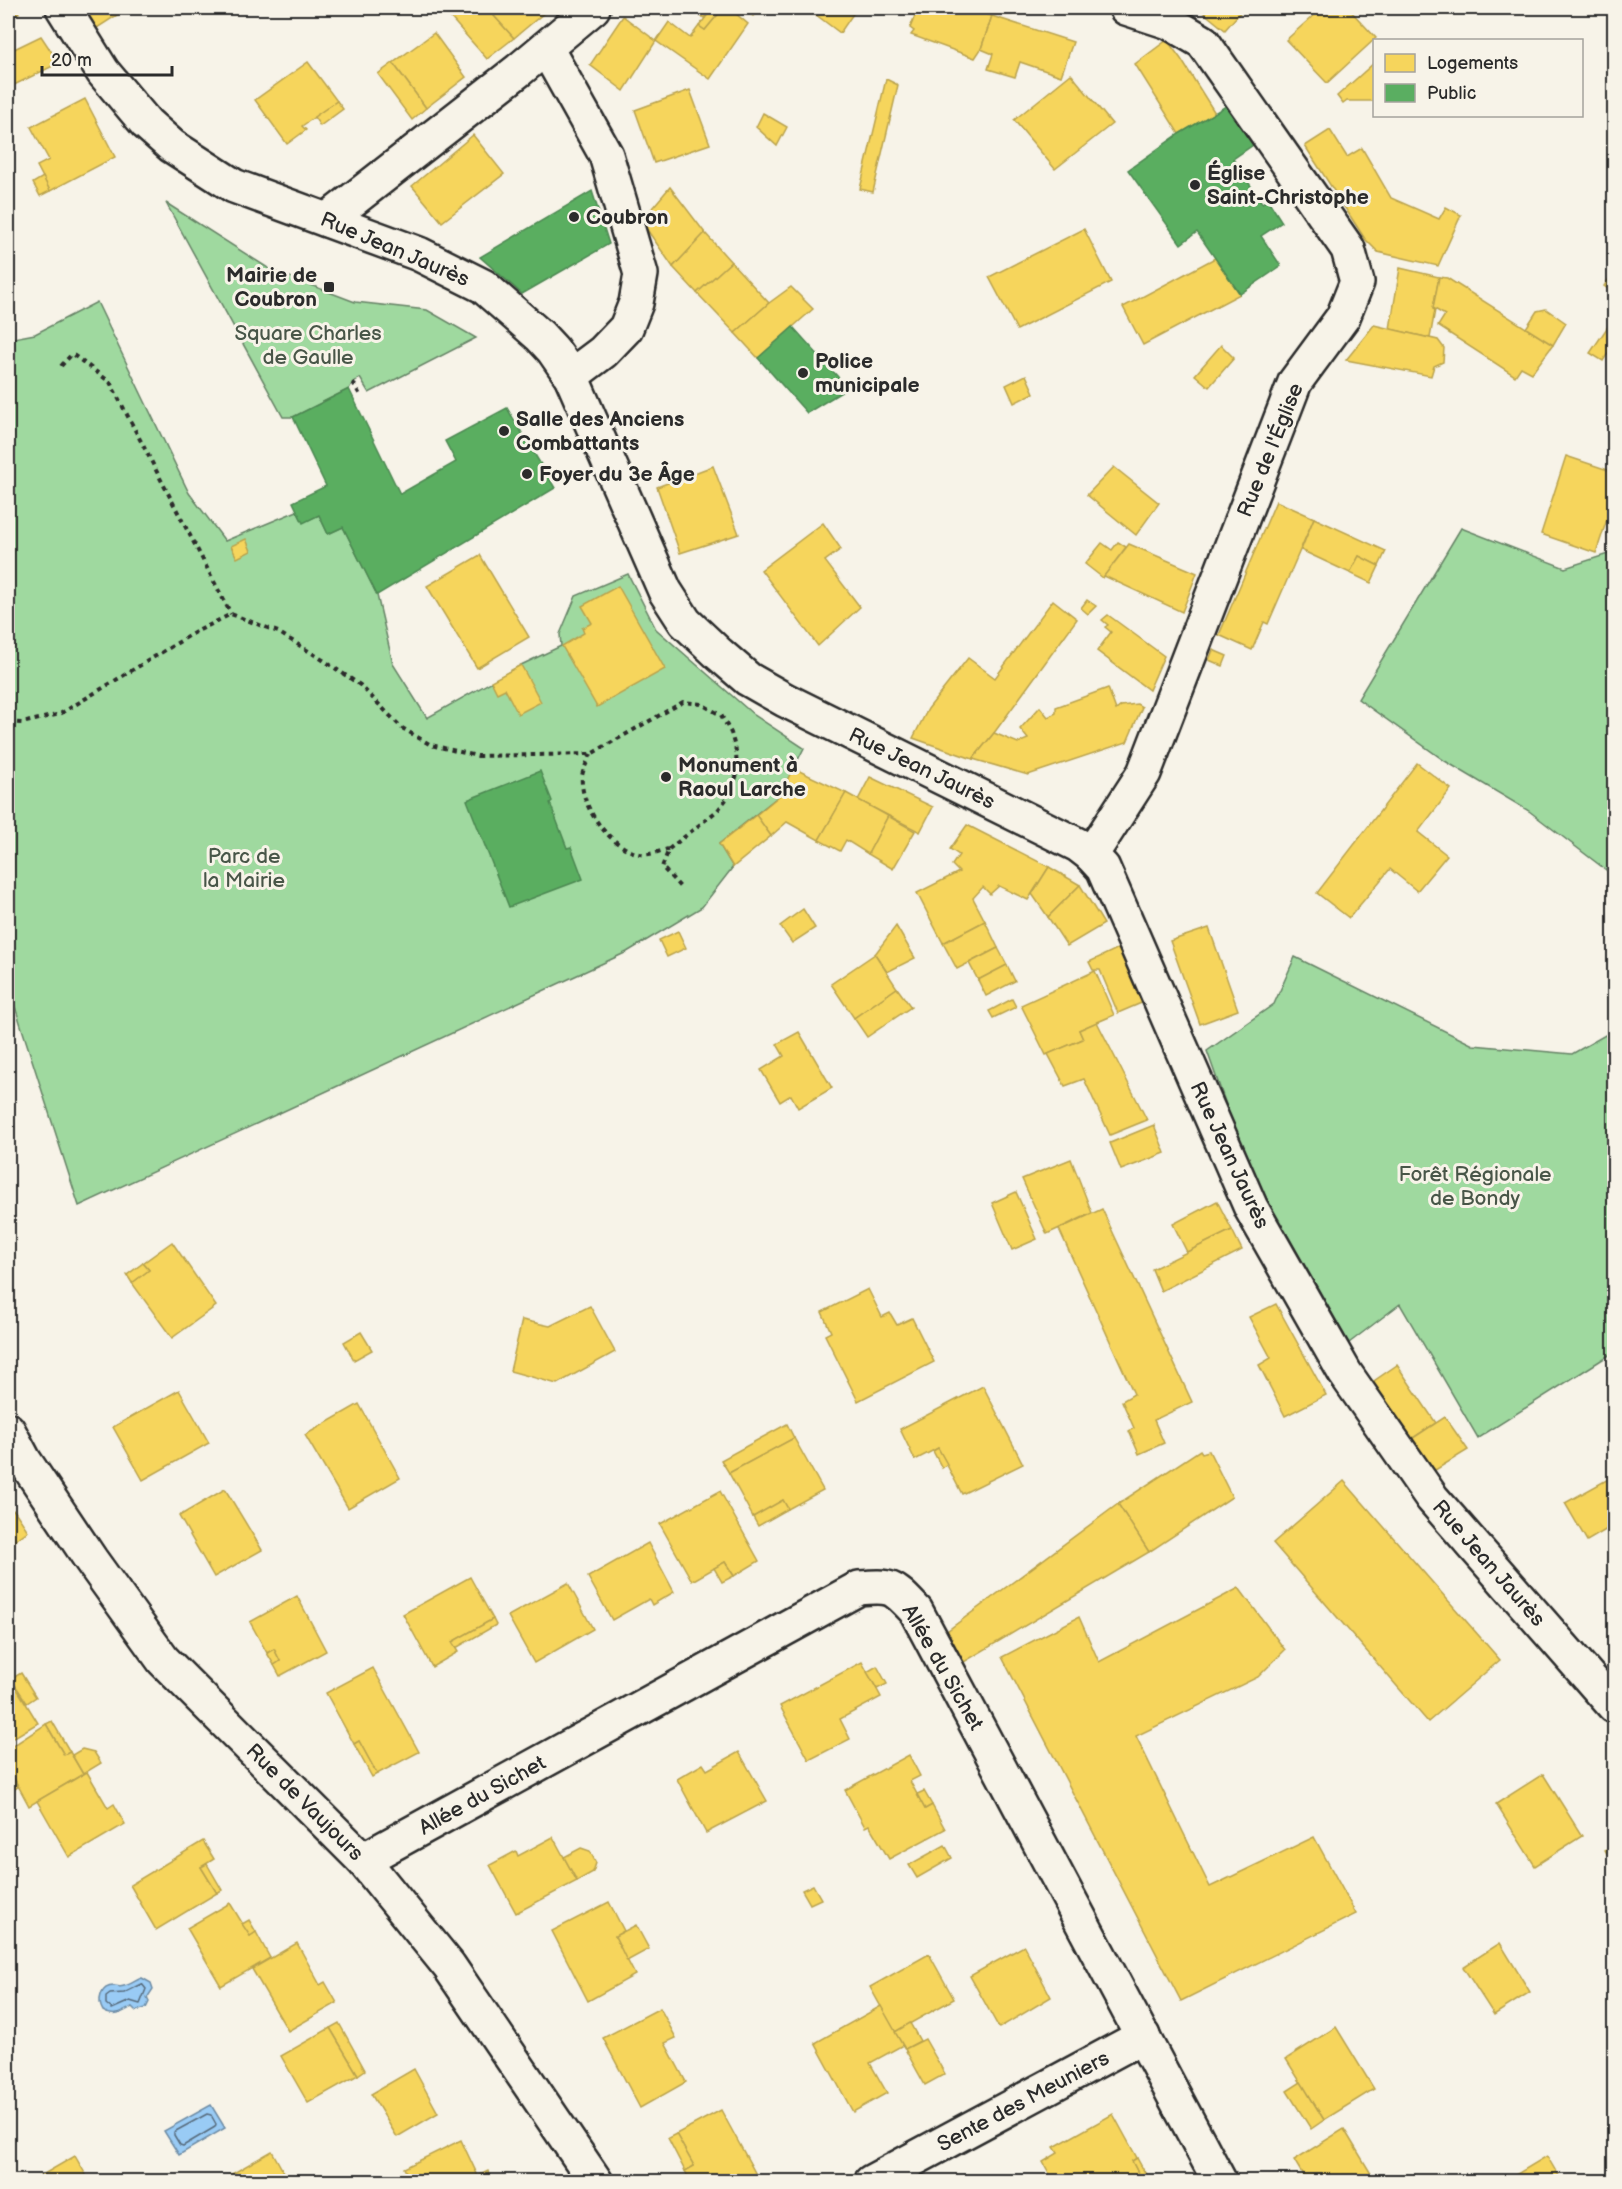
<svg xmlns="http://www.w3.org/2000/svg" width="1622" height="2189" viewBox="0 0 1622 2189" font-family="'Balsamiq Sans',sans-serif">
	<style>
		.green { fill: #9fd99f; stroke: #658265; stroke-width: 1.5 }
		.water { fill: #99cbf5; stroke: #6d8ba4; stroke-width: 1.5 }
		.homes { fill: #f6d55c; stroke: #b9a24d; stroke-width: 1.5 }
		.public { fill: #5aae61; stroke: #4c8751; stroke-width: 1.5 }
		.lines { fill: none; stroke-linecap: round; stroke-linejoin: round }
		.shore { stroke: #576b7c; stroke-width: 1.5 }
		.minor-casing { stroke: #2b2b2b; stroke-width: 38 }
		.path { stroke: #2b2b2b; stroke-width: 4; stroke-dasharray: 4.5 4.5; stroke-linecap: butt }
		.minor { stroke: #f7f3e8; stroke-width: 33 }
		.poi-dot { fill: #2b2b2b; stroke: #f7f3e8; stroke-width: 2 }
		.labels { text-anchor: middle; stroke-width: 6; stroke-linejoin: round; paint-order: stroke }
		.poi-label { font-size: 21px; font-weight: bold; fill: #2b2b2b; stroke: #f7f3e8; text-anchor: start }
		.street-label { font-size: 21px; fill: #2b2b2b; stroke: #f7f3e8 }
		.park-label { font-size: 21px; fill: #485648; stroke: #f7f3e8 }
	</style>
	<rect width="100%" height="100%" fill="#f7f3e8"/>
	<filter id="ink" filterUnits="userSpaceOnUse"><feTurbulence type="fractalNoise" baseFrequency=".0167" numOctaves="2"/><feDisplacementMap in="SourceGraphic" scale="12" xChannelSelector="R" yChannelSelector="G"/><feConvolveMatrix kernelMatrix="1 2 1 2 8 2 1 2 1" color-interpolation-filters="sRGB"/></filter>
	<g filter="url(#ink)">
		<g class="green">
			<polygon points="166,203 271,270 355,302 427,310 476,338 369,393 360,378 353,382 349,389 293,417 283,417"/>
			<polygon points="97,302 189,493 225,541 297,511 303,522 319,515 328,534 343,527 377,595 393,664 427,718 521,665 561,646 560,634 576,596 628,574 656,629 754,715 804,748 780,795 719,844 733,867 702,907 627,952 79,1206 8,985 8,339 35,334"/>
			<polygon points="1461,528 1565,568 1614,552 1614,876 1529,811 1445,761 1358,699"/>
			<polygon points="1295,957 1473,1045 1572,1054 1614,1030 1614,1352 1478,1438 1400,1304 1349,1343 1247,1164 1207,1051 1274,1004"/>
		</g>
		<g class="water">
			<path d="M142,1978L151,1983L153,1989L147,1998L149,2002L146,2008L136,2011L132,2007C121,2013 114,2018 103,2011C97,2001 100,1986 114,1986C121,1986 118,1988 124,1986C130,1985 136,1980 142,1978Z"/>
			<polygon points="211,2105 225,2128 179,2155 164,2131"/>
		</g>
		<g class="homes">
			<polygon points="8,8 16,8 19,13 8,19"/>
			<polygon points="84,8 128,8 94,30"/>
			<polygon points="442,8 487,8 514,38 487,59"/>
			<polygon points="487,8 550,8 514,38"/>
			<polygon points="690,8 729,8 748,24 710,79 656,41 669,22 690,38 699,26 705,30 719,13 713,8 704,18"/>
			<polygon points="713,8 719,13 705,30 699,26"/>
			<polygon points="741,8 759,8 753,16"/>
			<polygon points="807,8 857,8 840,33"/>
			<polygon points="918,8 967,8 992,16 981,49 975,58 911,35 914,31 910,28"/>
			<polygon points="1198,8 1244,8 1225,30"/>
			<polygon points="1322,8 1348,8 1376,38 1327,83 1286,40"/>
			<polygon points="623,16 656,41 624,91 590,65"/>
			<polygon points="992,16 1073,42 1061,76 1020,62 1015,77 988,69 993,54 981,49"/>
			<polygon points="434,33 466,77 426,108 393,63"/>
			<polygon points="41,36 59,63 8,88 8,52"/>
			<polygon points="1167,40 1181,59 1215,113 1179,134 1135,64"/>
			<polygon points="308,62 337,101 302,126 306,130 287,144 255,100"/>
			<polygon points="393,63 426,108 412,120 378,74"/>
			<polygon points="1374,63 1374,101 1347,101 1343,104 1337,96"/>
			<polygon points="1071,74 1112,124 1055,169 1014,120"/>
			<polygon points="886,79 898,85 873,192 860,189"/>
			<polygon points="690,90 710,144 654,163 635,110"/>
			<polygon points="85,99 115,157 50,191 37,166 49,160 31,127"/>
			<polygon points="337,101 343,109 320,126 314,117"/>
			<polygon points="763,113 787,127 777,146 756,127"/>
			<polygon points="1330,130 1347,157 1362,148 1391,198 1439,219 1446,207 1461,215 1438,266 1378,252 1365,239 1305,146"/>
			<polygon points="473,135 504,174 442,222 412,186"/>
			<polygon points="43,177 50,191 40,196 33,183"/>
			<polygon points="670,187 705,233 673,267 641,221"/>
			<polygon points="1084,229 1111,282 1017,330 989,277"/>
			<polygon points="705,233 731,262 697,293 673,267"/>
			<polygon points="1215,258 1240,294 1143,345 1123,307"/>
			<polygon points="731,262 769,303 735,333 697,293"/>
			<polygon points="1400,268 1439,277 1433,309 1435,310 1430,338 1390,329"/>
			<polygon points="1614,271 1614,293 1604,286"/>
			<polygon points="1439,277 1447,278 1553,345 1532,373 1521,367 1515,376 1438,326 1445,315 1433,308"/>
			<polygon points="791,287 813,309 758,358 735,333 769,303"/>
			<polygon points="1546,309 1566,323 1553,345 1526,328 1537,311"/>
			<polygon points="1611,322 1614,325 1614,344 1603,361 1590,353"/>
			<polygon points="1374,325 1438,340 1444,348 1443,362 1434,366 1431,376 1346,360"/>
			<polygon points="1221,345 1234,358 1209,387 1195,375"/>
			<polygon points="1026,375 1034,393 1014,403 1006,385"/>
			<polygon points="1566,456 1614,472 1614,498 1596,553 1541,534"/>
			<polygon points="713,466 739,534 680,553 657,487"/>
			<polygon points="1114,467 1159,503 1136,535 1087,495"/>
			<polygon points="1276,501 1314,518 1268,624 1264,622 1252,650 1219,635"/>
			<polygon points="1314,518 1386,551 1379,566 1359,556 1350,573 1301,550"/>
			<polygon points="823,523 841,549 825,561 860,607 818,646 761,570"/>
			<polygon points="246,539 251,551 237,558 231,546"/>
			<polygon points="1118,542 1126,547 1103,578 1085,564 1102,543 1112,550"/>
			<polygon points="1129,544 1197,573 1182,612 1104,576"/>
			<polygon points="480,555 529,637 477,668 427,586"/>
			<polygon points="1359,556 1379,566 1371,583 1350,573"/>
			<polygon points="618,586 665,669 597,707 562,646 584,633 582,628 592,623 582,606"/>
			<polygon points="1053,600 1077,619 994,733 973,759 913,738 928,709 968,658 995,678"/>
			<polygon points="1087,600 1096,606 1088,614 1081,608"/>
			<polygon points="1108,615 1164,656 1149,690 1097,651 1111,632 1105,627 1108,625 1102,620"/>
			<polygon points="1213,650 1227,656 1223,666 1209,660"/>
			<polygon points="521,665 541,702 518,714 505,689 497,693 491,681"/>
			<polygon points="1108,688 1116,710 1121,706 1137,704 1142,707 1127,742 1028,775 973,759 994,733 1018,743 1028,739 1020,729 1040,707 1048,717 1056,713 1056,707"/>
			<polygon points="1417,763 1451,789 1418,832 1447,855 1417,891 1390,869 1349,918 1317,893"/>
			<polygon points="793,768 846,793 819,840 787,822 771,836 756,815 780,795"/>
			<polygon points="870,777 933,807 920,832 858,800"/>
			<polygon points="846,793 888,816 868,854 846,840 840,851 819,840"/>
			<polygon points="756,815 771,836 733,867 719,844"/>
			<polygon points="888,816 915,831 893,869 868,854"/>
			<polygon points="967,825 1049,867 1028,900 999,886 990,894 983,887 973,898 985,921 943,943 917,893 959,872 952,865 959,855 950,849"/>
			<polygon points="1049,867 1080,885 1048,917 1032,894"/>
			<polygon points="1080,885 1104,924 1067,946 1048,917"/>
			<polygon points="803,909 815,928 792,943 780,926"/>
			<polygon points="985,921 998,948 957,969 943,943"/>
			<polygon points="896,926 915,958 887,972 875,954"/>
			<polygon points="1209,928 1238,1010 1200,1024 1170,941"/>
			<polygon points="678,931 686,948 667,957 659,940"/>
			<polygon points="1121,947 1146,1001 1118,1013 1100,970 1093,970 1089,962"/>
			<polygon points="998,948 1007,965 978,980 969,963"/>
			<polygon points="875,954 897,988 854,1018 831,984"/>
			<polygon points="1007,965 1015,981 986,996 978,980"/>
			<polygon points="1095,971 1114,1015 1079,1030 1083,1039 1046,1055 1021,1005"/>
			<polygon points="897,988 911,1007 867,1037 854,1018"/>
			<polygon points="1012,999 1016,1007 993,1018 989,1011"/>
			<polygon points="1097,1022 1147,1120 1110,1135 1084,1079 1065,1086 1048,1054 1083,1039 1079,1030"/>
			<polygon points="799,1032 832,1088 798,1108 791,1095 780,1102 761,1070 784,1056 777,1044"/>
			<polygon points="1154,1125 1165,1153 1121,1170 1110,1143"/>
			<polygon points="1071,1159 1092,1213 1047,1234 1022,1179"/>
			<polygon points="1016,1192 1037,1239 1012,1250 992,1203"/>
			<polygon points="1217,1201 1232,1230 1187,1252 1173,1224"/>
			<polygon points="1102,1209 1192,1402 1154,1420 1164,1443 1139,1454 1129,1431 1134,1428 1122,1401 1134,1394 1059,1229"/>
			<polygon points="1232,1230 1242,1250 1161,1291 1152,1269"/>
			<polygon points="172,1242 216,1306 172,1338 132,1283 149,1270 143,1263"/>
			<polygon points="143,1263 149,1270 132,1283 127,1275"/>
			<polygon points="868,1289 882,1317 890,1313 897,1325 912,1318 934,1362 858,1401 825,1335 831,1332 822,1312"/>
			<polygon points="1276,1304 1326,1395 1285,1416 1259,1365 1271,1358 1249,1317"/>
			<polygon points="590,1306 615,1352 557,1384 510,1371 522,1320 550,1326"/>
			<polygon points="361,1332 372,1350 354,1360 344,1342"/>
			<polygon points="1397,1365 1436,1423 1410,1440 1371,1383"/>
			<polygon points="983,1386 1023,1464 962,1494 938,1448 915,1460 900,1429"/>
			<polygon points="179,1390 209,1443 143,1480 113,1427"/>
			<polygon points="359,1404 400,1478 348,1508 305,1435"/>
			<polygon points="1445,1417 1468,1450 1432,1472 1410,1440"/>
			<polygon points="787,1424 794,1438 729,1473 721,1460"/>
			<polygon points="794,1438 823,1490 788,1509 783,1500 753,1517 729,1473"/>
			<polygon points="938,1448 947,1464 942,1468 933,1451"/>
			<polygon points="1200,1450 1202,1453 1209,1451 1232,1497 1149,1552 1118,1504"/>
			<polygon points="1612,1477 1614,1481 1614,1525 1587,1541 1565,1503"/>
			<polygon points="1344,1481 1500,1660 1428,1722 1273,1543"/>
			<polygon points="225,1489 262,1550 214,1577 179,1516"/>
			<polygon points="720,1491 759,1561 734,1576 725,1562 692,1581 660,1524"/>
			<polygon points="783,1500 788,1509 758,1526 753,1517"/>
			<polygon points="1118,1504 1149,1552 964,1662 947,1631"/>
			<polygon points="14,1510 28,1531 8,1545 8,1514"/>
			<polygon points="648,1543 674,1592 652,1605 649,1599 612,1620 588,1577"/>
			<polygon points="725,1562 734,1576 722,1582 714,1568"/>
			<polygon points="470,1577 493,1619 452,1642 458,1652 432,1667 403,1614"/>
			<polygon points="568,1583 593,1629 534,1663 508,1616"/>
			<polygon points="1239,1588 1285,1650 1258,1677 1136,1736 1210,1887 1314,1837 1356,1914 1181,2001 1002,1657 1079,1617 1099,1662"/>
			<polygon points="297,1596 326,1651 280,1676 274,1665 280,1661 274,1649 267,1653 250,1622"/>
			<polygon points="493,1619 496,1625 456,1648 452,1642"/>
			<polygon points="274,1649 280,1661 274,1665 267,1653"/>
			<polygon points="862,1662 881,1697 840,1719 850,1739 809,1760 780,1706"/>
			<polygon points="877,1666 887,1684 877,1689 867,1672"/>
			<polygon points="373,1668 419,1752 377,1774 359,1741 354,1744 326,1693"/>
			<polygon points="21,1673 36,1697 27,1703 11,1679"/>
			<polygon points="11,1679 38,1723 8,1741 8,1681"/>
			<polygon points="52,1721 70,1752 64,1755 46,1724"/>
			<polygon points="46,1724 64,1755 70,1752 83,1774 29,1806 8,1767 8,1749"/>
			<polygon points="359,1741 377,1774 372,1777 354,1744"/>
			<polygon points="82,1749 94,1752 101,1763 83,1774 72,1755"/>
			<polygon points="739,1752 767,1801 706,1833 677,1779 703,1764 707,1770"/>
			<polygon points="909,1755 920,1776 910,1781 925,1809 932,1805 945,1829 889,1859 869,1825 865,1827 845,1790"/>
			<polygon points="8,1767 18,1787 8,1793"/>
			<polygon points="87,1772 108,1808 114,1804 125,1824 69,1857 37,1801"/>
			<polygon points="1543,1774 1582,1836 1535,1866 1496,1804"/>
			<polygon points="924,1791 932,1805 925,1809 917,1794"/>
			<polygon points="553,1837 577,1881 516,1913 490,1865 516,1851 518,1856"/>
			<polygon points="203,1841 214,1859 201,1867 217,1893 156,1930 130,1885"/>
			<polygon points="1614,1844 1614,1865 1605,1850"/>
			<polygon points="945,1845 952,1858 917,1878 909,1865"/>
			<polygon points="581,1848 590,1851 596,1863 593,1872 577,1881 564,1857"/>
			<polygon points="207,1864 222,1890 217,1893 201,1867"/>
			<polygon points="813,1885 821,1899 810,1904 802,1890"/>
			<polygon points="609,1902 624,1931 615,1936 635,1975 588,2001 552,1931"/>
			<polygon points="230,1903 250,1936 256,1932 270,1958 221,1986 187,1928"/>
			<polygon points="249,1920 256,1932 250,1936 242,1924"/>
			<polygon points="636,1925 649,1949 627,1961 615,1936"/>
			<polygon points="297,1943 320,1985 325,1982 337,2003 288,2031 252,1969"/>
			<polygon points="1500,1943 1530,1992 1494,2015 1463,1967"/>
			<polygon points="1024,1946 1051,1997 999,2028 970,1976"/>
			<polygon points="929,1954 954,1999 895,2032 870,1987"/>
			<polygon points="881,2006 903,2045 870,2063 887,2093 853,2112 815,2043"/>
			<polygon points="660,2008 676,2038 665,2043 686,2082 640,2108 603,2038"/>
			<polygon points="339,2023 365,2070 358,2075 330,2028"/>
			<polygon points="910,2023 920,2041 905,2049 895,2032"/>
			<polygon points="1336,2027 1374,2089 1324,2120 1286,2059"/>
			<polygon points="330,2028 358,2075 308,2103 281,2056"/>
			<polygon points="925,2039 945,2074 925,2085 905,2049"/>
			<polygon points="414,2069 438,2113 397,2137 371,2094"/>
			<polygon points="1301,2082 1324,2120 1311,2129 1287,2091"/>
			<polygon points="721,2110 759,2180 691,2182 685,2171 694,2166 676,2134"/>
			<polygon points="1113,2114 1137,2158 1132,2161 1143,2182 1054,2182 1043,2162 1058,2153 1054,2147"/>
			<polygon points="1344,2129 1376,2182 1307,2182 1294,2160"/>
			<polygon points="676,2134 694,2166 685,2171 668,2138"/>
			<polygon points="461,2140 478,2176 488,2171 492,2182 411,2182 404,2168"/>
			<polygon points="272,2151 289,2182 218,2182"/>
			<polygon points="75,2156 90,2182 30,2182"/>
			<polygon points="1547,2156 1562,2182 1504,2182"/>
			<polygon points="1137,2158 1150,2182 1143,2182 1132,2161"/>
		</g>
		<g class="public">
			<polygon points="1226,106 1253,145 1233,159 1262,203 1268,200 1282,222 1261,236 1281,266 1240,294 1197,232 1181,244 1128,170 1179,134"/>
			<polygon points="592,191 609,244 522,294 480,257"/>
			<polygon points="793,327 848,388 807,413 758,358"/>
			<polygon points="349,389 400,494 456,462 445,441 507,408 555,488 377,595 343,527 328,534 319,515 303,523 293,502 326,486 293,417"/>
			<polygon points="540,771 552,801 550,803 567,848 571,847 583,879 509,907 467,800"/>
		</g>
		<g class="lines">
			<g class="shore">
				<polygon points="142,1984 146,1989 140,2004 130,2001 112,2009 106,2004 106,1997 110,1994 124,1993"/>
				<polygon points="207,2114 211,2115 216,2124 215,2127 183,2146 180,2145 174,2135 174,2132"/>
			</g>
			<defs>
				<g id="minor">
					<polyline points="63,8 103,72 146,123 172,146 234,186 419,254 483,286 540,336 553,350 571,376 665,591 685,622 719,654 748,679 785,700 1078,845 1091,855 1103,868 1251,1208 1345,1373 1432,1498 1614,1706"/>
					<polyline points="546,48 606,155 641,274 636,303 626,328 603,352 571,376"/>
					<polyline points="327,220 519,70 593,8"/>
					<polyline points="1091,855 1144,773 1295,382 1343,317 1357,282 1348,249 1203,42 1169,22 1126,8"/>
					<polyline points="8,1430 24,1460 91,1560 163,1660 363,1860 449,1966 596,2182"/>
					<path d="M363,1860L859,1588C893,1585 893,1587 916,1611L1220,2182"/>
					<polyline points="871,2182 1143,2036"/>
				</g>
			</defs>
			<use href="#minor" class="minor-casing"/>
			<g class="path">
				<polyline points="61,366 72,354 110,382 231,614"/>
				<polyline points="353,382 361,397"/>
				<polyline points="8,722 22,723 60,714 192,634 231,614 278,632 323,660 360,685 402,728 431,745 477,756 591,754 683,702 701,704 721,715 731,733 736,751 737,774 731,793 718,810 669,849 662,867 681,888"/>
				<path d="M591,754C588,761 583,769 582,776C579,807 611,848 640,854C648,856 660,851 668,849"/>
			</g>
			<use href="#minor" class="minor"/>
		</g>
	</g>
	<g class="poi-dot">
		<circle cx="1195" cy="185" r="6"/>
		<circle cx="574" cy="217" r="6"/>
		<rect x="323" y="281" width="12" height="12" rx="3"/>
		<circle cx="803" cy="373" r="6"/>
		<circle cx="504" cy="431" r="6"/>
		<circle cx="527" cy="474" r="6"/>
		<circle cx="666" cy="777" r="6"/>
	</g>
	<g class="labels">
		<g class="poi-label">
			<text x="1207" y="180">Église<tspan x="1207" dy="24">Saint-Christophe</tspan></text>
			<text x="586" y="224">Coubron</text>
			<text x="317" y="282" text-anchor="end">Mairie de<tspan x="317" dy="24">Coubron</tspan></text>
			<text x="815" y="368">Police<tspan x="815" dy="24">municipale</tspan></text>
			<text x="516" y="426">Salle des Anciens<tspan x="516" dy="24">Combattants</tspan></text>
			<text x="539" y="481">Foyer du 3e Âge</text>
			<text x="678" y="772">Monument à<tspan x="678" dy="24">Raoul Larche</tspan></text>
		</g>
		<g class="street-label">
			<text transform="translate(395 249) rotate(23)" y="7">Rue Jean Jaurès</text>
			<text transform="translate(1270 450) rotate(-68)" y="7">Rue de l'Église</text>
			<text transform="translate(922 768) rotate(26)" y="7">Rue Jean Jaurès</text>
			<text transform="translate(1230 1155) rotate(65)" y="7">Rue Jean Jaurès</text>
			<text transform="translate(1489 1563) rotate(49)" y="7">Rue Jean Jaurès</text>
			<text transform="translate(943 1667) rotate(60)" y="7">Allée du Sichet</text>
			<text transform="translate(482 1795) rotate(-29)" y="7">Allée du Sichet</text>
			<text transform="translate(305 1802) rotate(45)" y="7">Rue de Vaujours</text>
			<text transform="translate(1023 2101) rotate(-28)" y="7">Sente des Meuniers</text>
		</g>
		<g class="park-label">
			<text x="308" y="340">Square Charles<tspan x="308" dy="24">de Gaulle</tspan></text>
			<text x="244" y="863">Parc de<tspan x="244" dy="24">la Mairie</tspan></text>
			<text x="1475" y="1181">Forêt Régionale<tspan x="1475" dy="24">de Bondy</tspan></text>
		</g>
	</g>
	<rect width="1622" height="2189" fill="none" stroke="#f7f3e8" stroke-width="30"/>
	<rect x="15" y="15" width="1592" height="2159" fill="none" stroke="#2b2b2b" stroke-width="2" filter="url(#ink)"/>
	<rect x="1373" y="39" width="210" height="78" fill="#f7f3e8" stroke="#a5a39c" stroke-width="1.5"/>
	<rect x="1385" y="54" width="30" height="18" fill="#f6d55c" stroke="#a5a39c" stroke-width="1.5"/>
	<text x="1427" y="69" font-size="18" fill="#2b2b2b">Logements</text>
	<rect x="1385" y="84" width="30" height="18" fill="#5aae61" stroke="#a5a39c" stroke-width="1.5"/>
	<text x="1427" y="99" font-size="18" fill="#2b2b2b">Public</text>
	<path d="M42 66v9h130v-9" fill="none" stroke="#2b2b2b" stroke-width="3"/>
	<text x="51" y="66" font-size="18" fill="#2b2b2b" stroke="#f7f3e8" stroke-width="4.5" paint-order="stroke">20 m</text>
</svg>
